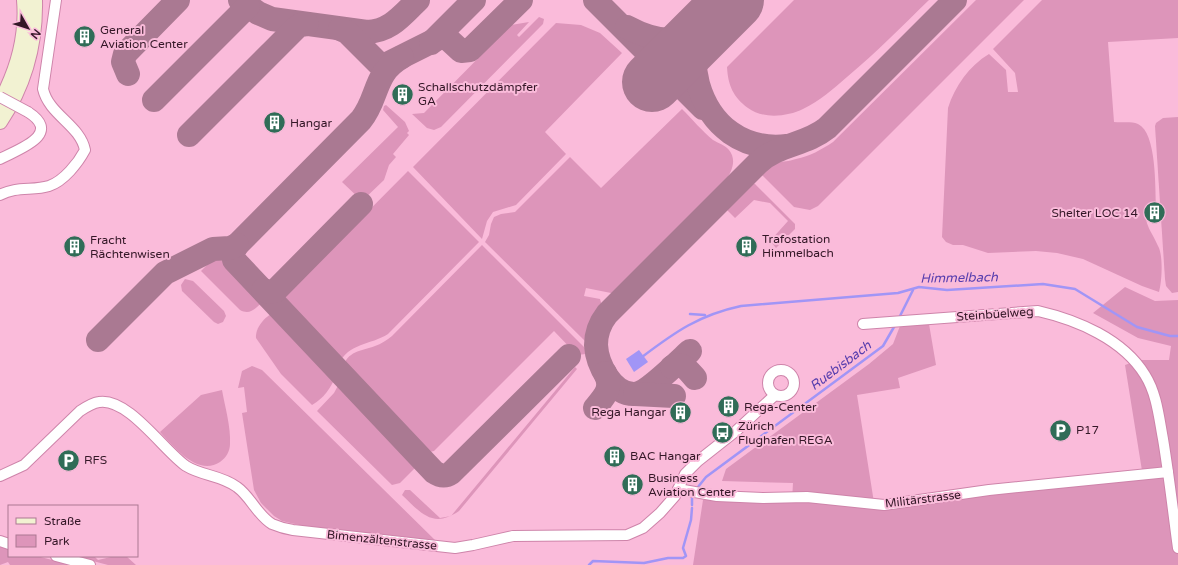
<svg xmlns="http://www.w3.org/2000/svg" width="1178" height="565" viewBox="0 0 1178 565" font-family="'Varela Round',sans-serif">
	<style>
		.green { fill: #dd95ba }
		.water { fill: #a195f6 }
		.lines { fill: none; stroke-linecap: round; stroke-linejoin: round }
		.stream { stroke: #a195f6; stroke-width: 2.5 }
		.taxiway { stroke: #aa7992; stroke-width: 24 }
		.runway { stroke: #aa7992; stroke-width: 60 }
		.street-casing { stroke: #ce84aa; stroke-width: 12 }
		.secondary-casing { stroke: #ce84aa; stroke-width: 16 }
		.street { stroke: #fff; stroke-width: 10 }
		.secondary { stroke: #f2f2d2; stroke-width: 14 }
		.street-bridge-casing { stroke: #ce84aa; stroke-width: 12; stroke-linecap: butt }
		.street-bridge { stroke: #fff; stroke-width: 10 }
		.labels { text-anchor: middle; stroke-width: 4; stroke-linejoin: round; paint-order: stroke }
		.poi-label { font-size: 12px; fill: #341727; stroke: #fabbda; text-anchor: start }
		.street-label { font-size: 12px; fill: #341727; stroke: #fabbda }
		.water-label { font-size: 13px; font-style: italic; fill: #573eae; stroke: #fabbda }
	</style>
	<rect width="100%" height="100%" fill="#fabbda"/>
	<g class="green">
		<path d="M794,0H929C902,26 876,53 847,77C833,89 820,101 803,109C787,117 762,119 748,108C733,97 728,85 727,67Z"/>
		<path d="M976,0H1024L818,206L810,210L794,207L761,174V171C776,159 780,164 796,159C810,156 821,150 833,142Z"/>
		<path d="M1042,0H1178V38L1108,42L1114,122C1122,123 1131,121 1138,124C1157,133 1155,188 1156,207L1145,206C1145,228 1151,229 1159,248C1163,258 1162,281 1159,292L1142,286L1083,259L1057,253L1036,251L988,253L963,245H953L946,242L942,237L948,108C955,86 969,66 989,54L1006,70L1008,92H1018L1015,73L993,49Z"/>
		<polygon points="539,17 544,19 543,24 441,127 434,130 427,128 412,114 424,113 511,25 529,22 517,35 519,37"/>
		<polygon points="556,23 581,25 600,33 622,53 545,132 566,154 516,205 493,212 487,221 482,239 413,167"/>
		<polygon points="386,105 405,122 409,131 407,133 409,135 393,154 396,157 389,165 384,180 362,201 342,182 398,127 383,110 384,106"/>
		<path d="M682,109C692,119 702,131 713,140C718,143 725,145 729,150C742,166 721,187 711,198L616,294L586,288L584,296L600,299L602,306C593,317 590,329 587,343L485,242L489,235L491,224L494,217L501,214L515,212L570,157L601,188Z"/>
		<polygon points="1178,117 1178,292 1172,293 1166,286 1165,279 1155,126 1156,123 1163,118"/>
		<path d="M408,171L479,242L388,334C371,345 348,343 339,364L285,306L283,301L285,295Z"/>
		<polygon points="750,182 755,184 795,224 795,229 776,248 770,241 788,221 770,203 754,200 735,218 727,210 728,204"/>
		<path d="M482,245L587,350L586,354L577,355L554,331L434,451L425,453L421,450L343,368C347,351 361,351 375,346C381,344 387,340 392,336Z"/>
		<path d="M219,253L265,299C257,307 251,316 240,310L201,271Z"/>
		<polygon points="185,279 193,281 224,311 226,316 223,322 218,324 214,322 182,291 181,285"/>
		<polygon points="1125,287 1155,301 1178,300 1178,565 693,565 703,500 792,500 793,483 722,481 726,469 869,364 893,344 900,326 929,324 936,365 898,378 900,388 857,395 875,509 1143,477 1125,365 1139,360 1169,360 1171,346 1138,338 1093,313"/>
		<path d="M274,313L281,317L336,376C330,389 324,398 312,405L281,374L256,338C255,328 265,316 274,313Z"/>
		<polygon points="252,366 262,370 437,542 308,527 282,521 274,516 261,503 254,490 242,413 247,412 244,387 238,388 242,371"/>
		<path d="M575,367L577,369L459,511C433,529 421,513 402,495L405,490H410L440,518L451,516Z"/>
		<polygon points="341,380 414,458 416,467 400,483 392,485 317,411 334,393"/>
		<path d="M222,390C225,407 231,427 230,444C230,451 226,458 220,462C198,477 174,447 160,432L201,395Z"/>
		<polygon points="0,546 9,549 9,556 37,556 71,565 10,565 8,562 0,565"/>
		<polygon points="74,556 94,556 98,560 115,556 126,556 136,565 108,565"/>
	</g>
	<polygon class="water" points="639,350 648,362 634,372 626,359"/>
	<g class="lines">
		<g class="stream">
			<polyline points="690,314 705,315"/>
			<polyline points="900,316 913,290"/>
			<path d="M642,357C675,332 699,315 741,306L898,293L919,287L947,290L1043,284L1075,289L1137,327L1170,336H1178"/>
			<polyline points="698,487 706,477 883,346 894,327"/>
			<polyline points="692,505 692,497"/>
			<polyline points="589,565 593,561 644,563 668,558 683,558 686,556 683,548 691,520 692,508"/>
		</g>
		<g class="taxiway">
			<path d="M240,0L258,13L272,19L367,32C391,31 402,15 418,0"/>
			<polyline points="595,0 703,108"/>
			<path d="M717,18C710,24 703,31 699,39C693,53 694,69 698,84C710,126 743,151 787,146"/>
			<path d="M627,27C653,41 685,48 709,25"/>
			<polyline points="340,29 347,32 378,63 385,65 441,37 448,39 461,51 470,50 521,0"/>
			<polyline points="431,43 474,0"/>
			<path d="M402,57C373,73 379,98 361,120L237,245L233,252L234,260L434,472C440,476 445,477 451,473L569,356"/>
			<polyline points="128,74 123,62 125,54 178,0"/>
			<polyline points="154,100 248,6"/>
			<polyline points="189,135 296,28 300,25 307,24"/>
			<polyline points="263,290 269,292 275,291 361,204"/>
			<polyline points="98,340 165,273 213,249 230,248 237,245"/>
			<path d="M690,351C679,361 647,393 635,394C612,395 597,364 596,345C596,333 600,323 607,314L758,163C778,144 806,145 827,128L955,0"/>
			<path d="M672,367C682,361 688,370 695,378"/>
			<polyline points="635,394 674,396"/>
			<path d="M595,408C605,396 613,388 605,373"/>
		</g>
		<polyline class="runway" points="652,82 734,0"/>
		<defs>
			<g id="street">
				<path d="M0,159C16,150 64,135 28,112"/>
				<path d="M0,195C16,186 33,191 49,186C64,181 78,163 85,150C80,125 49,115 43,89L56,0"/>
				<path d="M863,324L1038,311C1077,320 1123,339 1145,375C1157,394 1159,418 1163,439C1169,475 1173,512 1178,548"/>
				<circle cx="781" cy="383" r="13"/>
				<path d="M0,476L24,465L80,411C86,407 92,403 99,402C128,397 164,451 186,466C202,476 221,475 237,487C251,497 257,515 272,524C279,527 286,529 293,530L455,548L473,545L513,536L627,535L643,528L660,513L675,496L685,474L698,461L736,431L775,395"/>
				<polyline points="678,489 717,496 763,498 807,497 884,505 989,490 1168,472"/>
				<polyline points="0,541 9,544"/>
				<polyline points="56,556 90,565"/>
			</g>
			<g id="secondary">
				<path d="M0,102C17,71 27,35 24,0"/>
				<path d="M0,122C24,86 36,44 35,0"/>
			</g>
		</defs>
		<use href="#street" class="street-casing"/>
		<use href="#secondary" class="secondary-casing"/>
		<use href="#street" class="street"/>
		<use href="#secondary" class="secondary"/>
		<defs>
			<polyline id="street-bridge" points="0,97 28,112"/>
		</defs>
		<use href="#street-bridge" class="street-bridge-casing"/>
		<use href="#street-bridge" class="street-bridge"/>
	</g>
	<defs>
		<symbol id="building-disc" viewBox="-11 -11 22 22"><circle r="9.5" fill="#306c57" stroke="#fabbda"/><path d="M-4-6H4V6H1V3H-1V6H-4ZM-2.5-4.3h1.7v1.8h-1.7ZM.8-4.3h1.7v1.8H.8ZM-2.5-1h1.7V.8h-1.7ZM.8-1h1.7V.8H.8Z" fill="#fff"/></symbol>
		<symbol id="parking-disc" viewBox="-11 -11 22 22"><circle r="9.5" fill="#306c57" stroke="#fabbda"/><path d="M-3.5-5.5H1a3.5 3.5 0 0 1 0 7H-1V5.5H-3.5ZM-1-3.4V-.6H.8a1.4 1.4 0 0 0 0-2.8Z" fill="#fff"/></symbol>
		<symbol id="bus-disc" viewBox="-11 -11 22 22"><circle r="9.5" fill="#306c57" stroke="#fabbda"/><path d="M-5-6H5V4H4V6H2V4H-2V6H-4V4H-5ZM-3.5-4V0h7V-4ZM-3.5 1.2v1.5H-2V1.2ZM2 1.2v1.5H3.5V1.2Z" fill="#fff"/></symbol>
	</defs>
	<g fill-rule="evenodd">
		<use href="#building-disc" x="72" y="24" width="25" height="25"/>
		<use href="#building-disc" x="390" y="82" width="25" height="25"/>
		<use href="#building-disc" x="262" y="110" width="25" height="25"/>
		<use href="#building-disc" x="1142" y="200" width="25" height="25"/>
		<use href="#building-disc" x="734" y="234" width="25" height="25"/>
		<use href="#building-disc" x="62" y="234" width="25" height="25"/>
		<use href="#building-disc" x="716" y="394" width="25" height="25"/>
		<use href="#building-disc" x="668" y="400" width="25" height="25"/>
		<use href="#parking-disc" x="1048" y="418" width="25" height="25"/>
		<use href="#bus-disc" x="710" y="420" width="25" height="25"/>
		<use href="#building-disc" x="602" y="444" width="25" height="25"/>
		<use href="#parking-disc" x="56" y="448" width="25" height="25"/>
		<use href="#building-disc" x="620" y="472" width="25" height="25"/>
	</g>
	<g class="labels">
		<g class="poi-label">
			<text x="100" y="34">General<tspan x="100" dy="14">Aviation Center</tspan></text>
			<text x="418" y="91">Schallschutzdämpfer<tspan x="418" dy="14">GA</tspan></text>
			<text x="290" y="127">Hangar</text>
			<text x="1138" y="217" text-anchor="end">Shelter LOC 14</text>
			<text x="762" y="243">Trafostation<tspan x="762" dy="14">Himmelbach</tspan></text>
			<text x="90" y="244">Fracht<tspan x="90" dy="14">Rächtenwisen</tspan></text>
			<text x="744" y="411">Rega-Center</text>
			<text x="666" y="416" text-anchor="end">Rega Hangar</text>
			<text x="738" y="430">Zürich<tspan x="738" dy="14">Flughafen REGA</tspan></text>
			<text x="1076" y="434">P17</text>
			<text x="630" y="460">BAC Hangar</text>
			<text x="84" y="464">RFS</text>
			<text x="648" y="482">Business<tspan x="648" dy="14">Aviation Center</tspan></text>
		</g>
		<g class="street-label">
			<text transform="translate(995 314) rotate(-4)" y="4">Steinbüelweg</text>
			<text transform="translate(923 499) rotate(-7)" y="4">Militärstrasse</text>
			<text transform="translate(382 540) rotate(6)" y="4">Bimenzältenstrasse</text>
		</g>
		<g class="water-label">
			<text transform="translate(959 277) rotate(-1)" y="5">Himmelbach</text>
			<text transform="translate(840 365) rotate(-37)" y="5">Ruebisbach</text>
		</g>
	</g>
	<rect x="8" y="505" width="130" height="52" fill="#fabbda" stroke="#ab7992"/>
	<rect x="16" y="518" width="20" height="6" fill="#f2f2d2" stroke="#ab7992"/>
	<text x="44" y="525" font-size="12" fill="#341727">Straße</text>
	<rect x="16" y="535" width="20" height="12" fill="#dd95ba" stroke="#ab7992"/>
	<text x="44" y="545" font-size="12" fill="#341727">Park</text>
	<g transform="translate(28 28) rotate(129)" stroke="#fabbda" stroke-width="3" paint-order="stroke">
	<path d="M0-3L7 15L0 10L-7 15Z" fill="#341727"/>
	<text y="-6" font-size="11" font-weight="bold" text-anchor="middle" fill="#341727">N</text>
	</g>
</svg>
